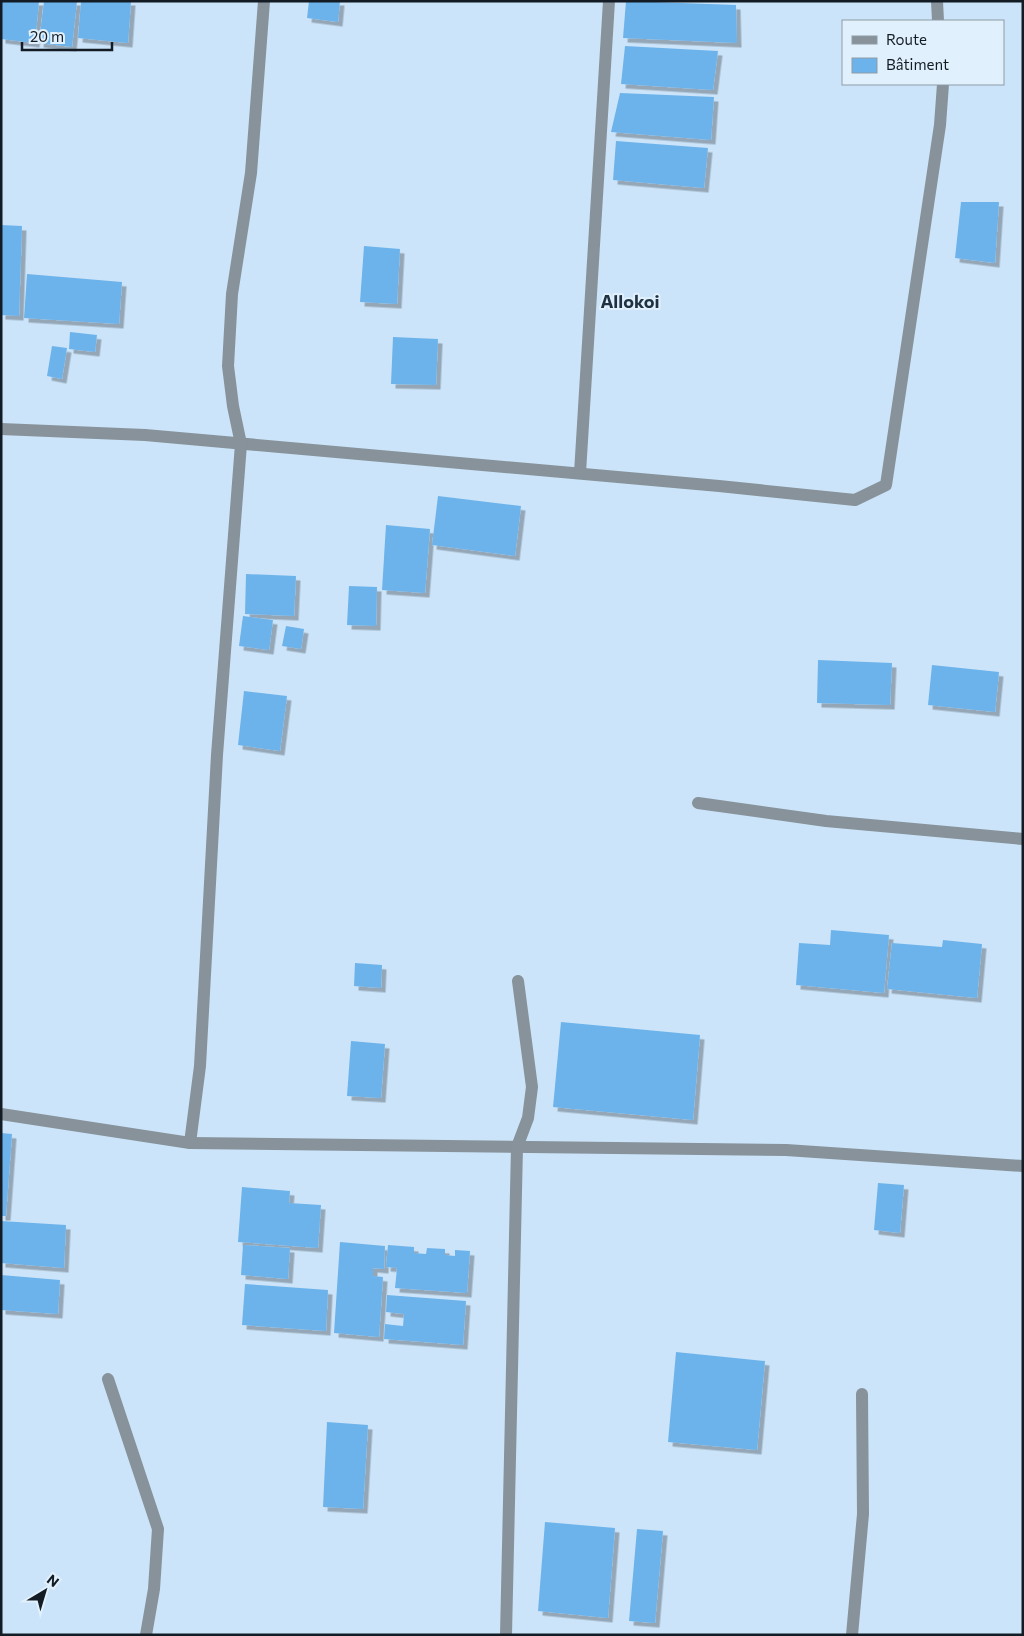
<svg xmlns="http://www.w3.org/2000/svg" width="1024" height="1636" viewBox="0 0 1024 1636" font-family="Commissioner,sans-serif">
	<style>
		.building { fill: #6db3eb; filter: url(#shadow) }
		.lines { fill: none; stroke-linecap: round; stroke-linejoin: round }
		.minor { stroke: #87929a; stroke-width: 12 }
		.labels { text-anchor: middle; stroke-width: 4; stroke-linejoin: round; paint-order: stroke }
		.quarter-label { font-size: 18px; font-weight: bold; fill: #1e3242; stroke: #e1f0fd }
	</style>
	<defs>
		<filter id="shadow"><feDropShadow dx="4.5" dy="4.5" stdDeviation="0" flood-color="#0004"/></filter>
	</defs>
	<rect width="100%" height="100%" fill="#cbe4f9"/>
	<g class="building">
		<polygon points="1,1 39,1 35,43 1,39"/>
		<polygon points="44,1 77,1 72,47 39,43"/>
		<polygon points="81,1 131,1 128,43 78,38"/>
		<polygon points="309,1 340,1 338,22 307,18"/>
		<polygon points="626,1 736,5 737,43 623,38"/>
		<polygon points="625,46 718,51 713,90 621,84"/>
		<polygon points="620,93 714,97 711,140 611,132"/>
		<polygon points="616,141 708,148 704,188 613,180"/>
		<polygon points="961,202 999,202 995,263 955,258"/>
		<polygon points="1,225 22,226 19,316 1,315"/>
		<polygon points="364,246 400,249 397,304 360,302"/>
		<polygon points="27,274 122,282 119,324 24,318"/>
		<polygon points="70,332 97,335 95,352 69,349"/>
		<polygon points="393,337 438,339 436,385 391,384"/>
		<polygon points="52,346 67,348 62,379 47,376"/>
		<polygon points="438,496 521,506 515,556 432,545"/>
		<polygon points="386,525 430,529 425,593 382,590"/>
		<polygon points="246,574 296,576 294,616 245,614"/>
		<polygon points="349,586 377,587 376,626 347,625"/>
		<polygon points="243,616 273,620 269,650 239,646"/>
		<polygon points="286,626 304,629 301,649 282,646"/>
		<polygon points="818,660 892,663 890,705 817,703"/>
		<polygon points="932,665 999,672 995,712 928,705"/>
		<polygon points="244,691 287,696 280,751 238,745"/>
		<polygon points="831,930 889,935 884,993 796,985 799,943 830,945"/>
		<polygon points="943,940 982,944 977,998 887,989 892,943 942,947"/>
		<polygon points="355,963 382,965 381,988 354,986"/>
		<polygon points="561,1022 700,1035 693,1120 553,1107"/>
		<polygon points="351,1041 385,1044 381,1098 347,1096"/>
		<polygon points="1,1133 12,1134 6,1216 1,1216"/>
		<polygon points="878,1183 904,1185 900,1233 874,1230"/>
		<polygon points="242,1187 290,1191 289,1203 321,1205 318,1248 238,1242"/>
		<polygon points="1,1221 66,1225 64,1268 1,1263"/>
		<polygon points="340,1242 385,1246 384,1269 373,1268 373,1276 383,1277 379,1337 334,1333"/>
		<polygon points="243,1245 290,1248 288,1279 241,1275"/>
		<polygon points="388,1245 414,1247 414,1253 426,1254 427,1248 445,1249 445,1255 455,1256 455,1250 470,1251 467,1293 395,1288 397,1268 386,1267"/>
		<polygon points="1,1275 60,1280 58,1314 1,1310"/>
		<polygon points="245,1284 328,1290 326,1331 242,1325"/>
		<polygon points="387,1295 466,1301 463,1345 384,1339 385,1324 403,1326 404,1314 386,1312"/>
		<polygon points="676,1352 765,1361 757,1450 668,1442"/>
		<polygon points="327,1422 368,1425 363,1509 323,1507"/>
		<polygon points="545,1522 615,1528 608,1618 538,1611"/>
		<polygon points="637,1529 663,1531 655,1623 629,1621"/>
	</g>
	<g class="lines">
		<g class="minor">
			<polyline points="937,1 938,21"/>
			<polyline points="1,429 145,435 719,486 855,500 886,485 940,125 943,84"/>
			<polyline points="580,473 609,1"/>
			<polyline points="698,803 826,821 1023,839"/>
			<polyline points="1,1114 190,1143 200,1066 217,755 241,444 233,406 228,366 232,294 251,173 264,1"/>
			<polyline points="190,1143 786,1150 1023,1166"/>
			<polyline points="108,1379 158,1529 154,1589 146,1635"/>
			<polyline points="506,1635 517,1147 528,1118 532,1087 518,981"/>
			<polyline points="852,1635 863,1514 862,1394"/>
		</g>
	</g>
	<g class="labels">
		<g class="quarter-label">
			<text x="630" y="308">Allokoi</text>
		</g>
	</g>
	<rect width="1024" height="1636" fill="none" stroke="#131c24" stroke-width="5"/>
	<rect x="842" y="20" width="162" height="65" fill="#e1f0fd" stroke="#8f9ba6"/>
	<rect x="852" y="36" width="25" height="8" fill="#87929a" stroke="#8f9ba6"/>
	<text x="886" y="45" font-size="15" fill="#131c24">Route</text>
	<rect x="852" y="58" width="25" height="15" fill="#6db3eb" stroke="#8f9ba6"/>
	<text x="886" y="70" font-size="15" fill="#131c24">Bâtiment</text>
	<g transform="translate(45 1591) rotate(38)" stroke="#e1f0fd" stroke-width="4" paint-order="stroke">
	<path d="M0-4L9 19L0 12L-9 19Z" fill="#131c24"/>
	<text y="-8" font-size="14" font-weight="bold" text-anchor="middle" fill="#131c24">N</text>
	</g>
	<path d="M22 42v8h90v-8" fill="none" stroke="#131c24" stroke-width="2.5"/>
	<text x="30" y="42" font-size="15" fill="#131c24" stroke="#e1f0fd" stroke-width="4" paint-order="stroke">20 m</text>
</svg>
